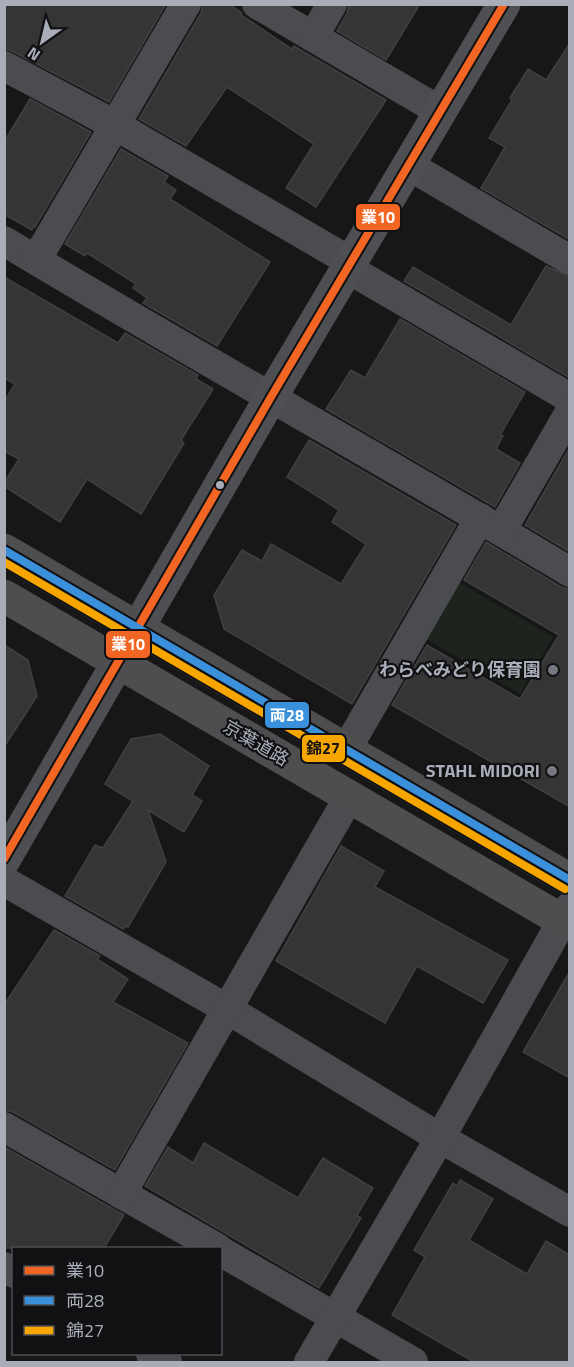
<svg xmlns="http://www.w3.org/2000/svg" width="574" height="1367" viewBox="0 0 574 1367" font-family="'Titillium Web','Noto Sans JP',sans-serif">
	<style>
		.green { fill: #1d241e }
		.building { fill: #353536; stroke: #3f4043; stroke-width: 1.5 }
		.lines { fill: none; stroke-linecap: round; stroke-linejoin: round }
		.minor { stroke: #4b4c50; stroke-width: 30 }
		.major { stroke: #4d4f52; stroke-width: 33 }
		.highway { stroke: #4e4e51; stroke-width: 33 }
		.bus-1-casing { stroke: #111113; stroke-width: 12 }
		.bus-2-casing { stroke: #111113; stroke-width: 12 }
		.bus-3-casing { stroke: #111113; stroke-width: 12 }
		.bus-1 { stroke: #f26522; stroke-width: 8 }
		.bus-2 { stroke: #3a90db; stroke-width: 8 }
		.bus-3 { stroke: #f7a600; stroke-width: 8 }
		.bus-dot { fill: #a8adb8; stroke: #111113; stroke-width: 2 }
		.poi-dot { fill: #757880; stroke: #111113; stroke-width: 2 }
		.labels { text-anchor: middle; stroke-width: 4.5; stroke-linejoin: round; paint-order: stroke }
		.poi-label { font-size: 18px; font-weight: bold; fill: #a8adb8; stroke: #111113; text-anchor: end }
		.street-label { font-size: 18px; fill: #a8adb8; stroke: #111113 }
		.line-badge { stroke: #111113; stroke-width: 2 }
		.badge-label { font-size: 16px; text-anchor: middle; font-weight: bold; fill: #fff }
		.pale-badge-label { font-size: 16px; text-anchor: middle; font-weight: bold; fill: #111 }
	</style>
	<rect width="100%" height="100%" fill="#171717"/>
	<polygon class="green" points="453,579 553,637 520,694 420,635"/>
	<g class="building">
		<polygon points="4,4 166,4 109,102 12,51 4,49"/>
		<polygon points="203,4 229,4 242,13 241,15 292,49 294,46 386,100 316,207 286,188 314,144 227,87 186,146 139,119 201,13"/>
		<polygon points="349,4 420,4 386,60 337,31 347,13"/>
		<polygon points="570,43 570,240 481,188 505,147 489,138 512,100 510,98 528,69 546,80"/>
		<polygon points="30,99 91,132 35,227 33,226 32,230 4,214 4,142"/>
		<polygon points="121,149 168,176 164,182 176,190 170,199 270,262 217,346 143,303 147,298 133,288 136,284 87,253 85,256 65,244"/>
		<polygon points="546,266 570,277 570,378 404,281 413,267 511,325"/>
		<polygon points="4,277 118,343 125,333 198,375 196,379 213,389 181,440 184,443 141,514 87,479 60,522 4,486 4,483 19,459 4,451 4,402 15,384 4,378"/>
		<polygon points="400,319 525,392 500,435 503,436 496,449 520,463 495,507 326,409 351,370 365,378"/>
		<polygon points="309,440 456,525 352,704 224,629 214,595 242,550 262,561 271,544 341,584 366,544 332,522 339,510 287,477"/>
		<polygon points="570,447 570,552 525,525"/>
		<polygon points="486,542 561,587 570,589 570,807 392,705 427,645 520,699 559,635 464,580"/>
		<polygon points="4,645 28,660 37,696 4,747"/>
		<polygon points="160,734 209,766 192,795 202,801 184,832 148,810 166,862 128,927 125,926 123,929 65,896 95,845 103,848 133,801 105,784 131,739"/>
		<polygon points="341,846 384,871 375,887 508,960 483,1003 417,966 385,1023 276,961"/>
		<polygon points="54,930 100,956 97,959 128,979 113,1002 188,1043 115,1170 13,1112 4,1110 4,1005"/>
		<polygon points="570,971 570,1078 523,1052"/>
		<polygon points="204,1143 298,1198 323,1158 373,1188 357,1215 361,1218 319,1288 145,1186 168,1147 193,1163"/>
		<polygon points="4,1147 124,1215 104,1248 4,1248"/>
		<polygon points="460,1180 493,1199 469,1240 527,1274 546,1241 570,1255 570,1362 474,1362 392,1315 425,1257 414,1250 453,1183 457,1186"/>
	</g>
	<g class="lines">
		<g class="minor">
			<polyline points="257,4 440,111"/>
			<polyline points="313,37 332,4"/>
			<polyline points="4,66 115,125 351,262"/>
			<polyline points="408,165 570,260"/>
			<path d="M4,241C191,354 382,459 570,572"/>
			<polyline points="36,260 186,4"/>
			<polyline points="347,268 570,398"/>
			<polyline points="501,531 570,412"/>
			<polyline points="346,750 480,518"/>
			<polyline points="4,881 227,1009 440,1138 570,1212"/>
			<polyline points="4,1127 217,1248"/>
			<polyline points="121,1194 349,797"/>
			<polyline points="220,1251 413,1362"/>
			<polyline points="4,1267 14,1273"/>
			<polyline points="151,1354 167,1362"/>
			<polyline points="309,1362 440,1138 570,907"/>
		</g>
		<polyline class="major" points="4,860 271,397 504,4"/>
		<g class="highway">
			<polyline points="4,550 570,880"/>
			<polyline points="4,596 570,925"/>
		</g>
		<defs>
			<polyline id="bus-1" points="4,859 271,397 504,4"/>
			<polyline id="bus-2" points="4,550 570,880"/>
			<polyline id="bus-3" points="4,562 565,889"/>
		</defs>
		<use href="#bus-1" class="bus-1-casing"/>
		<use href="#bus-2" class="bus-2-casing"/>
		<use href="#bus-3" class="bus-3-casing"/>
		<use href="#bus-1" class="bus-1"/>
		<use href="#bus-2" class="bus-2"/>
		<use href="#bus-3" class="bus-3"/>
	</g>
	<circle class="bus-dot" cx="220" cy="485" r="5"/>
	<g class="poi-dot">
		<circle cx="553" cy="670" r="6"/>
		<circle cx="552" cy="771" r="6"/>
	</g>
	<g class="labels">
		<g class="poi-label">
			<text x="541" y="676">わらべみどり保育園</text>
			<text x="540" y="777">STAHL MIDORI</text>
		</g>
		<g class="street-label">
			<text transform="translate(256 743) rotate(30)" y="6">京葉道路</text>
		</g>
	</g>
	<g class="line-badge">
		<rect x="355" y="203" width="46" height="28" rx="6" fill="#f26522"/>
		<rect x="105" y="630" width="46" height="29" rx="6" fill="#f26522"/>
		<rect x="264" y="701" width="46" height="28" rx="6" fill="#3a90db"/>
		<rect x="301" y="734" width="45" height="29" rx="6" fill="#f7a600"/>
	</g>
	<g class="badge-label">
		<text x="378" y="223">業10</text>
		<text x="128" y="650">業10</text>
		<text x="287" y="721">両28</text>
	</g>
	<g class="pale-badge-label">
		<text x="323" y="754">錦27</text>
	</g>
	<rect width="574" height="1367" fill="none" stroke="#a8adb8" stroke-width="12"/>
	<rect x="12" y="1247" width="210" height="108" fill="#111113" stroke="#4d4f55" stroke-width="1.5"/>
	<rect x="24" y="1266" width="30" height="9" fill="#f26522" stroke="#4d4f55" stroke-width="1.5"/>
	<text x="66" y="1277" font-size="18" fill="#a8adb8">業10</text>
	<rect x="24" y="1296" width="30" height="9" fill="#3a90db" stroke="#4d4f55" stroke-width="1.5"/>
	<text x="66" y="1307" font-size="18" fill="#a8adb8">両28</text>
	<rect x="24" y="1326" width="30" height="9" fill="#f7a600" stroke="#4d4f55" stroke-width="1.5"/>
	<text x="66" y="1337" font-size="18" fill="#a8adb8">錦27</text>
	<g transform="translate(42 42) rotate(214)" stroke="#111113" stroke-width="4.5" paint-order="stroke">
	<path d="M0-4.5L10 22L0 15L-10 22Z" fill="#a8adb8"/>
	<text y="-9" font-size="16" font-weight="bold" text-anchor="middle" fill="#a8adb8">N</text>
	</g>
</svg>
